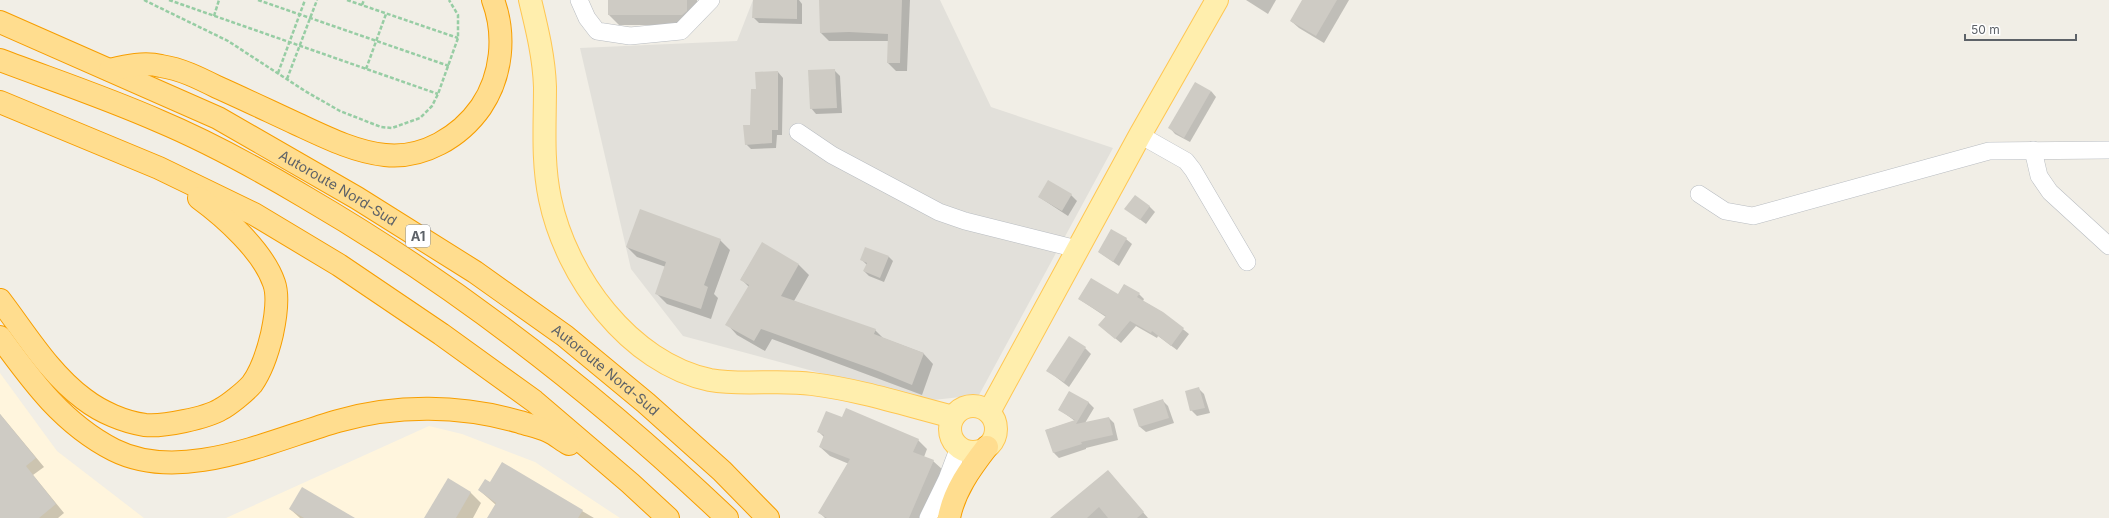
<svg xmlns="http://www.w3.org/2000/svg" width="2109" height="518" viewBox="0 0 2109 518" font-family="Inter,sans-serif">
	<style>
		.commercial { fill: #fff5dd }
		.industrial { fill: #e2e0da }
		.shadow { fill: #0003 }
		.building { fill: #cecbc4 }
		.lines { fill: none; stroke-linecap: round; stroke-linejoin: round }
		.minor-casing { stroke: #b8bcc1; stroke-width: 18 }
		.major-casing { stroke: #ffc651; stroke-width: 24 }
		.highway-casing { stroke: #f79e00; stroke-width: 24 }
		.path { stroke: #97cda4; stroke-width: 2.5; stroke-dasharray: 4 2; stroke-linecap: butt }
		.minor { stroke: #fff; stroke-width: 17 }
		.major { stroke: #ffeead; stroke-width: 22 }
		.highway { stroke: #ffdd8f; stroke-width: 22 }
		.labels { text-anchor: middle; stroke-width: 3; stroke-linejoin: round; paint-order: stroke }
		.shield { fill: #fff; stroke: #8e9195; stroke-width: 1 }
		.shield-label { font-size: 13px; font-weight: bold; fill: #5d6268 }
		.street-label { font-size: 14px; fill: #5d6268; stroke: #fff }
	</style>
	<rect width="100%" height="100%" fill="#f1eee6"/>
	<g class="commercial">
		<polygon points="0,373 57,451 144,518 0,518"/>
		<polygon points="429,426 462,434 535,462 620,518 226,518"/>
	</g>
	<polygon class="industrial" points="753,0 940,0 991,107 1113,148 979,395 924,401 683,336 631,269 580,48 737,41"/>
	<g class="shadow">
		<polygon points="609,0 697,0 697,21 693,25 619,25 609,15"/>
		<polygon points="754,0 799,0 802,4 802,24 759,23 753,17"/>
		<polygon points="820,0 910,0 907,71 896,71 888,63 888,41 829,41 821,33"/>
		<polygon points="1246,0 1276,0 1268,14"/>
		<polygon points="1303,0 1349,0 1324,43 1299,28 1291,21"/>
		<polygon points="834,70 840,76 842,113 816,114 811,108"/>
		<polygon points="778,72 783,78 782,135 777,135 776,148 751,149 746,144 751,126 757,90"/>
		<polygon points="1211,91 1216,97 1190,142 1175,134 1170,128"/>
		<polygon points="1071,195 1077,201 1068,216 1039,197"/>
		<polygon points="1149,206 1155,212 1146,224 1126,209"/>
		<polygon points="1126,239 1132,244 1119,266 1099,252"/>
		<polygon points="720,240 730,250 714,294 718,298 711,319 667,304 657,294 666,267 637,257 627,247"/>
		<polygon points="762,244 799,265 809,275 794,301 875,330 883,338 923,353 933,364 922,395 772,339 765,351 737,335 727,324 749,287 741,279"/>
		<polygon points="889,257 893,261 884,282 869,276 864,271 867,265 861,259"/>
		<polygon points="1139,294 1144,299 1143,301 1163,313 1189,334 1177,350 1158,336 1157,338 1136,326 1121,343 1105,330 1106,317 1079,299"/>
		<polygon points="1085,348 1091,354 1069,387 1048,371"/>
		<polygon points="1198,388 1204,394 1210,413 1197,416 1191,410"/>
		<polygon points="1162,400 1168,406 1174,423 1146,432 1140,427 1135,409"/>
		<polygon points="1088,402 1094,408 1085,423 1109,418 1114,423 1118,440 1086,448 1086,449 1059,458 1054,453 1046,430 1075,421 1060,410"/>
		<polygon points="0,414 44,467 33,475 64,513 58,518 0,518"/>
		<polygon points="842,419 918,440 927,449 924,457 933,461 943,470 922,518 825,518 820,513 849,464 830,456 820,447 824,437 818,431"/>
		<polygon points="502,464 594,518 488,518 496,505 479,490 491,484"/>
		<polygon points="1108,471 1148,518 1052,518"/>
		<polygon points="470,492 481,503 473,518 425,518"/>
		<polygon points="290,509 353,518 300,518"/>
	</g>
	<g class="building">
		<polygon points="608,0 687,0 687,11 682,15 608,15"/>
		<polygon points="753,0 797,0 797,19 752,18"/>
		<polygon points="819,0 902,0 900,63 887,63 888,34 849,32 820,33"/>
		<polygon points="1302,0 1337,0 1316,36 1290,21"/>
		<polygon points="835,69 837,108 810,109 808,70"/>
		<polygon points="778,71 778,130 772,130 772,143 745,145 743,125 750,125 751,89 756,89 755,72"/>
		<polygon points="1195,82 1211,91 1184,138 1168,128"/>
		<polygon points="1048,180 1072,194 1062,211 1038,197"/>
		<polygon points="1135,195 1150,206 1140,220 1124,209"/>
		<polygon points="640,209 721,239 704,285 708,287 701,309 655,294 666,262 626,247"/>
		<polygon points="1111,229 1127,238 1113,262 1098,252"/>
		<polygon points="762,242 799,264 781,296 876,329 874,334 924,353 912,385 878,371 761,329 754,341 725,325 749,285 740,280"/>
		<polygon points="865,247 889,256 880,278 863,271 867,263 860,260"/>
		<polygon points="1091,278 1118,294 1124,284 1140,293 1137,297 1163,312 1184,328 1171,346 1152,331 1151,333 1130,321 1115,339 1098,325 1106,316 1078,299"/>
		<polygon points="1069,336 1086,347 1064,382 1046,371"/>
		<polygon points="1199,387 1205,408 1190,411 1185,391"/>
		<polygon points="1069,391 1089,402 1076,424 1109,417 1113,435 1081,442 1082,444 1053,453 1045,430 1075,420 1058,410"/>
		<polygon points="1163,399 1169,418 1139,427 1133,409"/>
		<polygon points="846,408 919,439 913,452 934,460 909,518 827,518 818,513 850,459 819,447 824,435 817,432 826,411 842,417"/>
		<polygon points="0,414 36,458 26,466 56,504 39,518 0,518"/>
		<polygon points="502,462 583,510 578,518 487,518 496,503 478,490 485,479 490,482"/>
		<polygon points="1108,470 1144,512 1137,518 1108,518 1099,507 1087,518 1050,518"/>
		<polygon points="448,478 471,492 456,518 424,518"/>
		<polygon points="302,487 355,518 304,518 289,509"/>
	</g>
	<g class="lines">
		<defs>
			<g id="minor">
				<polyline points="579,0 587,18 597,31 630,36 681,31 711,0"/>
				<polyline points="798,132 832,155 939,212 965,221 1077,249"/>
				<polyline points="1140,135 1186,161 1193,170 1247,262"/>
				<polyline points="2033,150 2039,176 2050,192 2109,246"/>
				<polyline points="1699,194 1725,211 1753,216 1989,151 2109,150"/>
				<polyline points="928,518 947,479 959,447"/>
			</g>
			<g id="major">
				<path d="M530,0C537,29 544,57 545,87C545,125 542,161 550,199C566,276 629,363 710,380C744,386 778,379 812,384C860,390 906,405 953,417"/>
				<circle cx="973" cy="429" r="23"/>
				<polyline points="989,412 1140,135 1217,0"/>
			</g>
			<g id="highway">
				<path id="s1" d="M0,22L218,118L357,198L475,272L565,336L646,403L722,471L768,518"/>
				<path d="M0,60C53,80 107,98 159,121C209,142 258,169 305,197C458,286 599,396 727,518"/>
				<path d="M110,70C127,66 144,62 161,66C181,69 199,78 217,87C244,99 271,112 297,124C325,137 355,152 385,155C423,159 460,137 481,107C502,76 506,35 493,0"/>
				<polyline points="0,102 159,168 254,214 339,265 441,334 534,401 630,483 668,518"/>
				<path d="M0,300C26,334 49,373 84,399C101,412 124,422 145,425C162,427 207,418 221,409C229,405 246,391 252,384C262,370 268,351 272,334C275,320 279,297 274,283C263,251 225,217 199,198"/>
				<path d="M0,337C32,381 63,424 114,450C182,484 271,440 338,421C397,404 461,405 520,422C529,425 539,427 548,431C555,434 562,440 569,444"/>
				<path d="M949,518C954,491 970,469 987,447"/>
			</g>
		</defs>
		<use href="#minor" class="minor-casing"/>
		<use href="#major" class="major-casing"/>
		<use href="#highway" class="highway-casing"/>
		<g class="path">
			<polyline points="144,0 228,41 305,91 340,111 381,127 392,128 420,118 432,106 438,94 458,38 458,15 449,0"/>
			<polyline points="169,0 438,94"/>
			<polyline points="258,0 449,66"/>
			<polyline points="347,0 458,38"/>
			<polyline points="362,5 364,0"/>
			<polyline points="214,16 219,0"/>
			<polyline points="366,69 386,14"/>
			<polyline points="278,73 305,0"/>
			<polyline points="287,79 317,0"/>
		</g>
		<use href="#minor" class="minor"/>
		<use href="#major" class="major"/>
		<use href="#highway" class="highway"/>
	</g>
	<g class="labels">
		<rect class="shield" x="406" y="225" width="24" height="22" rx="3"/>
		<g class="shield-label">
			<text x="418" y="241">A1</text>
		</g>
		<g class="street-label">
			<text dy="5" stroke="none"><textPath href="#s1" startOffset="377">Autoroute Nord-Sud</textPath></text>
			<text dy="5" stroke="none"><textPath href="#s1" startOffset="701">Autoroute Nord-Sud</textPath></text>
		</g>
	</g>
	<path d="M1965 34v6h111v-6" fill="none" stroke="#5d6268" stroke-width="2"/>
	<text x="1971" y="34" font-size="12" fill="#5d6268" stroke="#ffffff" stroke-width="3" paint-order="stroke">50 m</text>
</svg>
